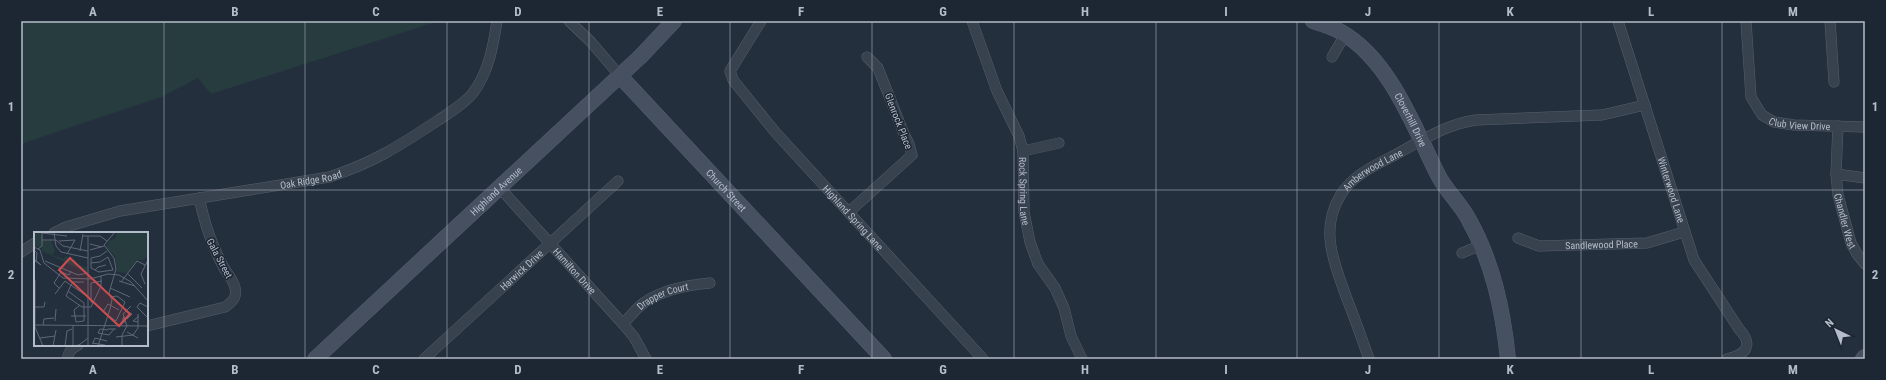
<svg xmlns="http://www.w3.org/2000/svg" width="1886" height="380" viewBox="0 0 1886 380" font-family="'Roboto Condensed',sans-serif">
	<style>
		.green { fill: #263c3f }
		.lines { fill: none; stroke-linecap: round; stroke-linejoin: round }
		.street-casing { stroke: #565f6c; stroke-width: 11 }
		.secondary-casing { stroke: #565f6c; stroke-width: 16 }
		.street { stroke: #38414e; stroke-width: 10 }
		.secondary { stroke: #465061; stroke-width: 15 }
		.grid { fill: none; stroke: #b4bcc9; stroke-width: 1; stroke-opacity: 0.55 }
		.labels { text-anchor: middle; stroke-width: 3; stroke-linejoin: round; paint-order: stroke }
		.street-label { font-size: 10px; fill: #b4bcc9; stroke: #1d2633 }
		.inset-road { fill: none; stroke: #5e6776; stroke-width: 1 }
		.view { fill: #ce4d50; fill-opacity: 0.15; stroke: #ce4d50; stroke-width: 2 }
		.inset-edge { fill: none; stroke: #b4bcc9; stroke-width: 2 }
		.neatline { fill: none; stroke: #b4bcc9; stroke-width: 1.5 }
		.grid-label { font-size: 13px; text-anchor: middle; font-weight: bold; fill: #b4bcc9 }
	</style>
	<rect width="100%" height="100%" fill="#242f3e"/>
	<polygon class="green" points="21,21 439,21 211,94 198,78 161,97 21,144"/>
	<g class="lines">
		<defs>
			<g id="street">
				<polyline points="569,21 591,42 620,76"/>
				<path id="s1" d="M761,21L730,71L733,80L776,133L983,359"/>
				<path id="s2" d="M972,21L997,91L1019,136L1023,151L1024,212L1030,242L1038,264L1055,288L1064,308L1071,336L1082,359"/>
				<path id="s3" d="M1618,21L1694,260L1739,329C1754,345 1746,355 1727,359"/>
				<path id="s4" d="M1746,21L1751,97L1762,115L1774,122L1794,125L1865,127"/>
				<polyline points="1830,21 1834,82"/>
				<polyline points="1332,57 1345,35"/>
				<path id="s5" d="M1838,126L1836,174L1838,195L1851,243L1857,254L1865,264"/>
				<polyline points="1023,151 1059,143"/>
				<polyline points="1836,174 1865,178"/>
				<path id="s6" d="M499,187L623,324L634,337L646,359"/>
				<polyline points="849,212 912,155 909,144 904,134 878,68 867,57"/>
				<path id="s7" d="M54,233L66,227L120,211L329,177C373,163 399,146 437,121C449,113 464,104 473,93C489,71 493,47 497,21"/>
				<path id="s8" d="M1518,238L1539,246L1647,243L1684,232"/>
				<polyline points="21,252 35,243"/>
				<polyline points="1462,253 1481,245"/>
				<path id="s9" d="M623,324C630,317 637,307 645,302C664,289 688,285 710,283"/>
				<path d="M147,326L225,307C229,304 234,301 235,296C238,286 229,276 224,268C211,244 205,224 199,198"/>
				<path d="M68,359C67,353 72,348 78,345"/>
				<path id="s10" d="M424,359L618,181"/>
				<path id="s11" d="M1369,359C1362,339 1355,319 1347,299C1335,265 1319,231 1340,196C1351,176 1375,165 1395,155C1421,141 1446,124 1476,120L1602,115L1645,105"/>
			</g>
			<g id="secondary">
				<path id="s12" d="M1313,21C1322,24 1333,27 1341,32C1390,60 1414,127 1438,175C1446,191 1461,204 1469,220C1493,263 1503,310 1508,359"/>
				<path id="s13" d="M620,76L884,359"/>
				<path id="s14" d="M315,359L641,56L674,21"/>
				<polyline points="1863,359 1865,357"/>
			</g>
		</defs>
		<use href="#street" class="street-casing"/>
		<use href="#secondary" class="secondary-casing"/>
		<use href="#street" class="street"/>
		<use href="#secondary" class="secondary"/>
	</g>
	<path class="grid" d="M164,21V359M305,21V359M447,21V359M589,21V359M730,21V359M872,21V359M1014,21V359M1156,21V359M1297,21V359M1439,21V359M1581,21V359M1722,21V359M21,190H1865"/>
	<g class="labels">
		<g class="street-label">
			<text dy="4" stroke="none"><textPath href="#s12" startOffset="144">Cloverhill Drive</textPath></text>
			<text transform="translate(899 121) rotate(69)" y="4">Glenrock Place</text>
			<text dy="4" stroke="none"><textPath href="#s4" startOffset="137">Club View Drive</textPath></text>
			<text dy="4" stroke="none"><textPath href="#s11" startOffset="214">Amberwood Lane</textPath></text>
			<text dy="4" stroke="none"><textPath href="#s7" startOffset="263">Oak Ridge Road</textPath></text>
			<text dy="4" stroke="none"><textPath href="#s13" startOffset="156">Church Street</textPath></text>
			<text dy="4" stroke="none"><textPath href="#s3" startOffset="177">Winterwood Lane</textPath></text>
			<text dy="4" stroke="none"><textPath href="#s14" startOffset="247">Highland Avenue</textPath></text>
			<text dy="4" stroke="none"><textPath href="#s2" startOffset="180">Rock Spring Lane</textPath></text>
			<text dy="4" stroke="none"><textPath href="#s1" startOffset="251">Highland Spring Lane</textPath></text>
			<text dy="4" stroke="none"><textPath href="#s5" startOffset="96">Chandler West</textPath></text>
			<text dy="4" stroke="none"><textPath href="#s8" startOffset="85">Sandlewood Place</textPath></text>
			<text transform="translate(220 258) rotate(62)" y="4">Gala Street</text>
			<text dy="4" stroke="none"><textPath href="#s10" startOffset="132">Harwick Drive</textPath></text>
			<text dy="4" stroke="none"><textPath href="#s6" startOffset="113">Hamilton Drive</textPath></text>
			<text dy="4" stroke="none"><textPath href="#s9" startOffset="50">Drapper Court</textPath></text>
		</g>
	</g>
	<g transform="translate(34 232)">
		<rect width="114" height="114" fill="#242f3e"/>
		<path d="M0,0H31L8,1V14L4,15L0,14ZM83,0H114V24L109,28H103L93,41L83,40L81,24L72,15L75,9L82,6ZM17,8L21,19L18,23L30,27L32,22L31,24L41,28L44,33L53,35V41L8,19V9Z" fill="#263c3f"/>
		<path class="inset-road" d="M20,1L22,14L27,20L54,26M49,4H66L73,9M8,8H22L29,14L54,19M25,9L41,8L33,22M56,12L68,15M0,15L6,18L10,31L29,46L56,47L74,42L85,43L97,50L114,69M4,17L8,14V1L33,4M0,18L3,21L2,30M56,18L70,14M46,19L49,2M0,27L7,33L0,28M11,29L44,43L54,41M57,31L66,30L74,25L79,38L65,40L57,36V26L66,24L73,19M61,38L64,35L72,33M94,42L108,56M54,47V4M54,47V114M1,48V95L9,114M85,49L101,54M87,50L103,29L111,33M111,52L107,42L114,28M37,53L32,64L48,75H57L67,54V44M37,53L39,50H50M25,56L20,51L27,40L35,43L37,39M76,56L96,65M34,59L50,71V89L42,90L40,78L46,73M21,62L31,49L54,65M77,65L83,64L91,70L82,89L69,80L74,72L85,78M60,71L57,70V51L68,49M1,75H10L11,70M114,75L106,71L103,75L114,86M92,79L98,82L93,87M37,84H52M89,86L91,90H88L89,88V86L91,85M21,89L22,77M104,90L99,89L105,84M0,93L114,94M9,93L10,87L20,86M80,97L75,103L64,101L66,97L73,98L74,97H82M93,100L104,106M82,105L99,103L104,96V82M6,106L21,104M58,111L71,113M59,111L61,106L73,109M19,114L22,98M31,114L33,99L38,97M39,114V93M39,114L45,113L54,106M64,114L76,77L78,68L75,61L82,37L80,26L70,13L81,0M88,114V103L93,94L89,82L97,74"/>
		<path class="view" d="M36,26L96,82L85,94L25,38Z"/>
		<rect width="114" height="114" class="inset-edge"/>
	</g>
	<rect width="1886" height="380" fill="none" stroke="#1d2633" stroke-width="44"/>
	<g transform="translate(1836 330) rotate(317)" stroke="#1d2633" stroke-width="3" paint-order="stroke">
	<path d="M0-3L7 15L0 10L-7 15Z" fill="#b4bcc9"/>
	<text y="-6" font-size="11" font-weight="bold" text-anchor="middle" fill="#b4bcc9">N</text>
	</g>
	<rect x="22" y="22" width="1842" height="336" class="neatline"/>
	<g class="grid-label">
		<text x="93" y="16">A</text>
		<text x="235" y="16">B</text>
		<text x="376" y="16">C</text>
		<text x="518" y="16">D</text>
		<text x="660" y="16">E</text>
		<text x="801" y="16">F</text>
		<text x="943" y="16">G</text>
		<text x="1085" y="16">H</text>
		<text x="1226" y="16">I</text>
		<text x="1368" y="16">J</text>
		<text x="1510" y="16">K</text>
		<text x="1651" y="16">L</text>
		<text x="1793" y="16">M</text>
		<text x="11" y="111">1</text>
		<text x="1875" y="111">1</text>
		<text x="11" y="279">2</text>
		<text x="1875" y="279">2</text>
		<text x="93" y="374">A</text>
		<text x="235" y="374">B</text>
		<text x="376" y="374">C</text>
		<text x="518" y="374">D</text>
		<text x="660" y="374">E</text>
		<text x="801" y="374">F</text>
		<text x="943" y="374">G</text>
		<text x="1085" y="374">H</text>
		<text x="1226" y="374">I</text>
		<text x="1368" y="374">J</text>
		<text x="1510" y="374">K</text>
		<text x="1651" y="374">L</text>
		<text x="1793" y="374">M</text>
	</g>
</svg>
